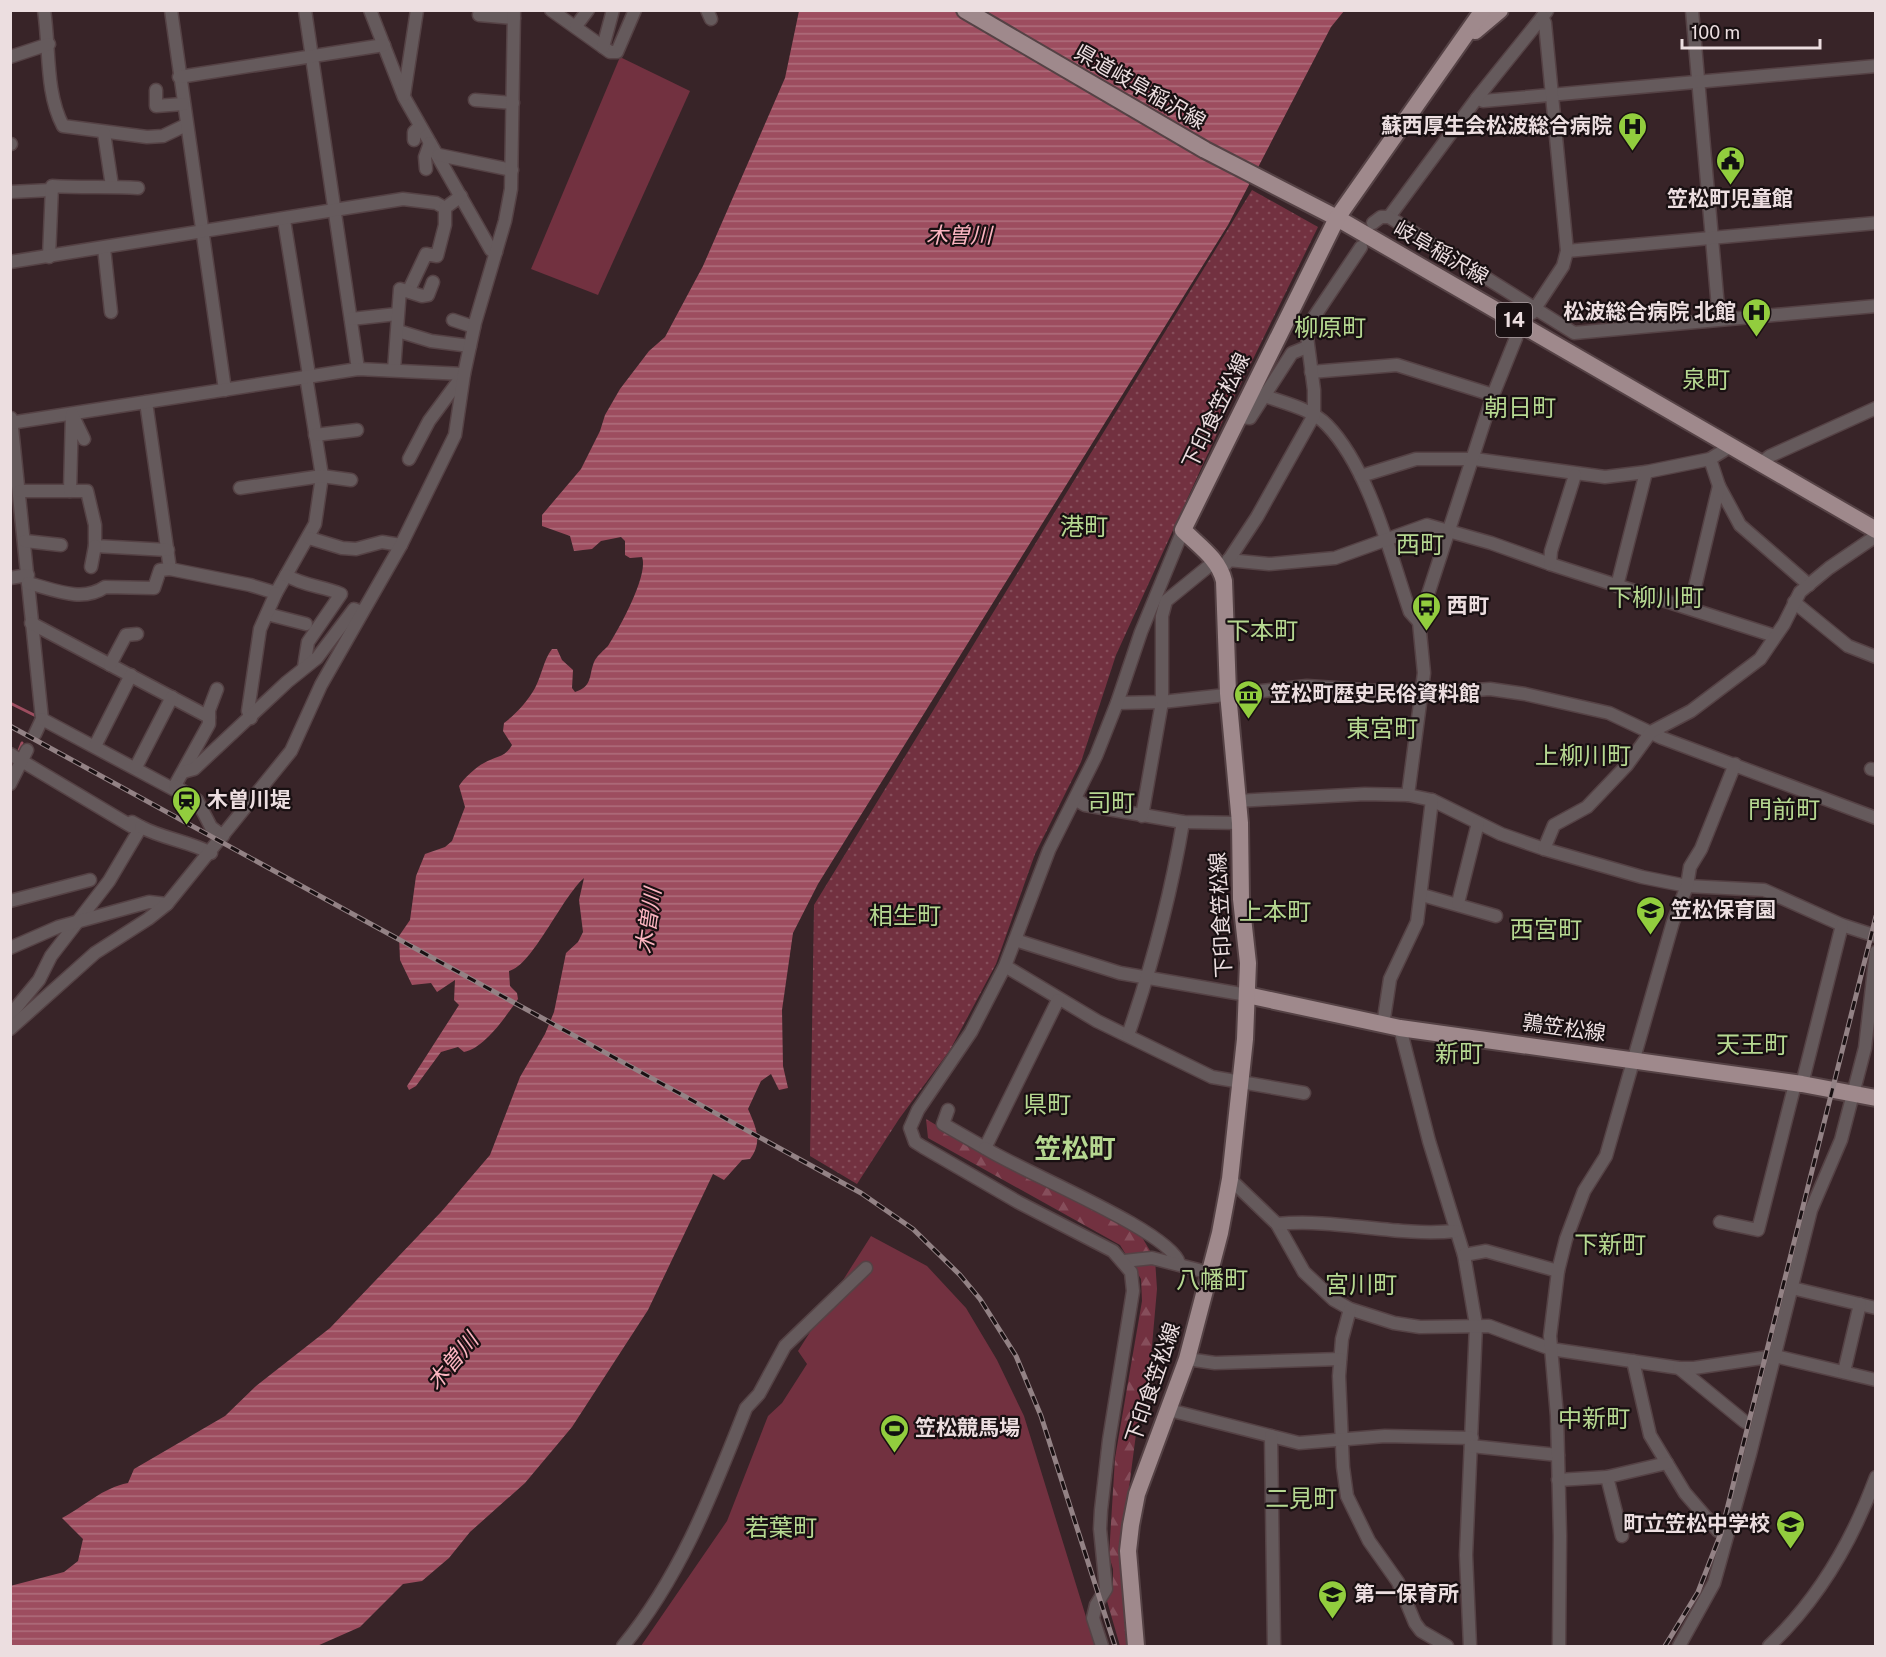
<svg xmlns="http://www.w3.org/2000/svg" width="1886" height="1657" viewBox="0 0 1886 1657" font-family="'Public Sans','Noto Sans JP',sans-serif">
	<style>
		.grass { fill: url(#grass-dots) }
		.forest { fill: url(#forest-firs) }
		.garden { fill: #723140 }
		.water { fill: url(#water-rules) }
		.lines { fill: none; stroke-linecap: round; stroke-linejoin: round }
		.stream { stroke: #9d4d5f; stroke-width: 3 }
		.minor-casing { stroke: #554245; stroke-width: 15 }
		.major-casing { stroke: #554245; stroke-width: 20 }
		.minor { stroke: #655a5c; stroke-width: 12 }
		.major { stroke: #9f898c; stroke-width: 16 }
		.rail-casing { stroke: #938285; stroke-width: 5 }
		.rail { stroke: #191012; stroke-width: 3; stroke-dasharray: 9; stroke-linecap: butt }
		.labels { text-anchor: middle; stroke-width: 4.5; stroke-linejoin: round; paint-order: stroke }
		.shield { fill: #191012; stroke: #ada0a2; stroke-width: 1.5 }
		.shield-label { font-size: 20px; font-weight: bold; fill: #ecdee0 }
		.street-label { font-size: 21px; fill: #ecdee0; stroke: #191012 }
		.poi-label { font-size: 21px; font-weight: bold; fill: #ecdee0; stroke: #191012; text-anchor: start }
		.water-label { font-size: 22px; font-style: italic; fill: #fcb5c1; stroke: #191012 }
		.quarter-label { font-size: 24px; fill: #b6d891; stroke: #191012 }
		.district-label { font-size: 27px; font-weight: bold; fill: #b6d891; stroke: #191012 }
	</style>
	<defs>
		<pattern id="grass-dots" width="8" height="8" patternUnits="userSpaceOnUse" patternTransform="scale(1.5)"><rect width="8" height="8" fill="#723140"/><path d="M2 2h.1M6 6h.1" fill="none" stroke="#864e5b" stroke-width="1.8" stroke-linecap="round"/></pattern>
		<pattern id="forest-firs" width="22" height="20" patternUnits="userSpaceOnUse" patternTransform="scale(1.5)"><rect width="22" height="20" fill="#723140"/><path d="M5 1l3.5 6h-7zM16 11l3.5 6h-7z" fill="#864e5b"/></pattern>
		<pattern id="water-rules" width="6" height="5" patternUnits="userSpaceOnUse" patternTransform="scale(1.5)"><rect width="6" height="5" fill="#9d4d5f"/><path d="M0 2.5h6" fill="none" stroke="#af6f7d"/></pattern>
	</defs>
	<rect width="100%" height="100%" fill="#382428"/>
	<polygon class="grass" points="1252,190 1318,227 1226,414 1116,655 1081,762 1035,854 996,964 950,1050 899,1119 857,1184 810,1156 814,905"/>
	<polygon class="forest" points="926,1119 992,1158 1140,1234 1155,1259 1157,1289 1149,1380 1136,1434 1121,1549 1131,1646 1120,1646 1107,1601 1113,1587 1113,1569 1109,1556 1115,1458 1142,1301 1141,1279 1120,1245 928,1138"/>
	<g class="garden">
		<polygon points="620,57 690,91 598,295 531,269"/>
		<polygon points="871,1236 927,1266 966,1308 997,1360 1024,1416 1095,1646 641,1646 727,1521 768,1416 782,1403 807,1364 798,1351"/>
	</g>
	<path class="water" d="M799,11H1344L1331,27L1228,225L818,884L793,933L782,1010L783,1066L788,1088L779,1090L771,1074L761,1081L748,1109C756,1127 763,1142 750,1159L742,1160L724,1180L713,1174L648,1310L572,1427L525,1483L470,1532L449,1558L422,1581L403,1584L360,1627L317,1646H11L10,1586L64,1572L78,1561L83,1539L62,1518C85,1506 102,1488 128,1483L134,1469L225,1416L256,1386L330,1328L441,1212L490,1155L520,1077L545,1034L554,1012L566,953L578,942L583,932L579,900L584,878C562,897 532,966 509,971L510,986L517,993L518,999C506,1016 485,1048 464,1052L458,1047L441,1052L416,1086L409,1090L407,1086L459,1005L454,1000L455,980L437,992L431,983L412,985L400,960L399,936L410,920L416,876L425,854L445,847L452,841L465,807L459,786C463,779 476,767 484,763C495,756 505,758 512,745L503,731L504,723C516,714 528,701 535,688C542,675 543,661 552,649H557L562,660L573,670L572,688L575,692C594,686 588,674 595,660C598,655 604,650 608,646C619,629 649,575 642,557L630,558L625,555V541L621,537L601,541L592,549L574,551L570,536L542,526V515L581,469L600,431L605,415L620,389L649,351L665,337L703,266L785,78Z"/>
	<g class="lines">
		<g class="stream">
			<polyline points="10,703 36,716"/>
			<polyline points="18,753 22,743"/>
			<polyline points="10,769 13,763"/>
		</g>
		<defs>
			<g id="minor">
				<path d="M44,10C50,48 45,92 63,126L147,137L163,136L186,125"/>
				<polyline points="171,10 225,390"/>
				<polyline points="305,10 358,369"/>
				<polyline points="370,10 404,97 491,250 496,252"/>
				<polyline points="480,10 479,15 514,18"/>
				<polyline points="551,10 610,52 617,52 635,10"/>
				<polyline points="707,10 711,19"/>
				<polyline points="1692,10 1719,319"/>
				<polyline points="576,26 588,10"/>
				<polyline points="603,47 613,10"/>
				<polyline points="10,57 49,44"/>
				<polyline points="179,77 384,45"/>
				<polyline points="156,90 156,106 183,104"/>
				<polyline points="404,95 417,10"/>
				<polyline points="1477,98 1483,101 1876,66"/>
				<polyline points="475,100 513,103"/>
				<polyline points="104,133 112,186"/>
				<polyline points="414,140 414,132 420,126"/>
				<polyline points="10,144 11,144"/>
				<polyline points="439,155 512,170"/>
				<polyline points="426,169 425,157 430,143"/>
				<polyline points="10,192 52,190"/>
				<polyline points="1389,217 1477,98 1547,11"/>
				<polyline points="284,220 309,375"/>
				<polyline points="1373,223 1381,217 1389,217 1574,333 1876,306"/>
				<polyline points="104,248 111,312"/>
				<polyline points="1567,251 1876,223"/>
				<path d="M49,257L52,186C81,188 109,186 138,188"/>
				<polyline points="10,262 403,199 436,203 445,208"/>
				<polyline points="409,290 426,254 437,256 445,225 445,208 461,196"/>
				<polyline points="1532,313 1563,266 1567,251 1545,23 1542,17"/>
				<polyline points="351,319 397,314"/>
				<polyline points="453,320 474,327"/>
				<polyline points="398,331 431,341 470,346"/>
				<polyline points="394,370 400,289 422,296 428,295 433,282"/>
				<polyline points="1311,372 1397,365 1493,395"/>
				<path d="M1265,396C1284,403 1312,409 1327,425C1369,468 1390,554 1410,612L1419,622"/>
				<polyline points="146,402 170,569 250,585 276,593 315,524 322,476 306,376"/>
				<polyline points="1239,417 1250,418 1292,353 1307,347"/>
				<polyline points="11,418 42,719 35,734"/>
				<polyline points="10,423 358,369 464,374"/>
				<polyline points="315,435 357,430"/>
				<polyline points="409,459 429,421 463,375"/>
				<polyline points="1710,459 1719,486 1740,525 1809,585"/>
				<polyline points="1761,463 1770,456 1876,408"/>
				<polyline points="1361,476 1416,459 1474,459 1605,477 1646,472 1710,459 1731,446"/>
				<polyline points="240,488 322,476 351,480"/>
				<polyline points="20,491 87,491 95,525 95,546 168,550"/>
				<polyline points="70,491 72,414 84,439"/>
				<polyline points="309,538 342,548 356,549 382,542 401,545"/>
				<polyline points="25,541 61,545"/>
				<polyline points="1228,560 1269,564 1335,558 1427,525 1491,543 1550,564 1775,636"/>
				<polyline points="1226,564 1257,517 1314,415 1314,390 1306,329 1361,247"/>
				<polyline points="1550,564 1551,551 1575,475"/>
				<polyline points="91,567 95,546"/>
				<path d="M286,575C303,586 323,586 341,594L308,642L304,667"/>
				<polyline points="10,578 28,575"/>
				<path d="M28,583C52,589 82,603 105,587L154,588L160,570L170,569"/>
				<polyline points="1617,586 1646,472"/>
				<polyline points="1794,602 1848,646 1876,657"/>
				<polyline points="1690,608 1719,486"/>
				<polyline points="267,614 306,624"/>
				<polyline points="31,623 209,717"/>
				<polyline points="110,665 126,635 137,634"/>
				<polyline points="1117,703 1162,702 1307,686 1421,694 1490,689 1525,694 1609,713 1662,738 1876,818"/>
				<polyline points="251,718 248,711 260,629 276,593"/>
				<polyline points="42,719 173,789 209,724 209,710 217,689"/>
				<polyline points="95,746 131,675"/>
				<polyline points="10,754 131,826 132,822 141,827 109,881 51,956 39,980 10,1015"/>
				<polyline points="136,767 172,697"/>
				<polyline points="1871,769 1876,770"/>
				<polyline points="183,772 194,769 287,682 317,658 354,609 362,612"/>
				<polyline points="10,784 27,750"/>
				<polyline points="175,786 197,800 211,827 223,836"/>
				<polyline points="1408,795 1424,673 1419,622 1493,395 1516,338"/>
				<polyline points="1075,799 1085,805 1183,822 1240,823"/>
				<polyline points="1237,801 1365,794 1408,795 1432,800 1501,834 1544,849 1642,877 1687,886 1764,890 1842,925 1876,936"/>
				<polyline points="1142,816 1162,702 1162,616 1166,601 1215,561"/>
				<path d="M141,827C164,839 188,841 211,853"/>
				<polyline points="1544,849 1554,825 1587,807 1627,765 1651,732 1691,711 1760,659 1784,624 1800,592 1829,568 1876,536"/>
				<polyline points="1422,895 1496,916"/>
				<polyline points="10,901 90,880"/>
				<polyline points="1458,903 1478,823"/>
				<polyline points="1015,940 1120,973 1247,995"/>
				<polyline points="10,948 58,927 149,902 167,904"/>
				<polyline points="1005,966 1097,1021 1212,1077 1304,1093"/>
				<polyline points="1383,1025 1390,979 1417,922 1432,800"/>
				<polyline points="1400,1028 1429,1141 1464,1255 1476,1325 1466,1555 1470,1646"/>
				<polyline points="10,1029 95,953 148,919 167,904 291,751 321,685 401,545 455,435 464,374 475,323 505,221 511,189 514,10"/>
				<path d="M1128,1035C1152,966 1171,894 1183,822"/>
				<polyline points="1802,1084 1842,925"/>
				<polyline points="948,1110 943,1124 985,1148 1058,1000"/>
				<path d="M985,1148C1020,1171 1170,1231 1179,1263"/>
				<polyline points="1230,1179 1277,1224 1304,1272 1334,1300 1350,1309 1394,1323 1420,1327 1489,1326 1551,1349 1679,1368 1694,1368 1775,1356 1876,1380"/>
				<polyline points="1720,1222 1758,1230 1795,1084"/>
				<path d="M1277,1224C1337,1218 1396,1237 1456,1231"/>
				<polyline points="1464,1255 1486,1251 1558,1271"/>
				<polyline points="1124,1261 1152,1258 1210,1273"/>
				<polyline points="1792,1288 1876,1308"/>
				<polyline points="1350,1309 1342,1339 1339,1376 1343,1467 1347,1496 1369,1541 1398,1582 1415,1623 1421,1631 1447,1646"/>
				<polyline points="1187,1359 1215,1363 1340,1359"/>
				<polyline points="1633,1361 1650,1435 1685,1493 1718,1531"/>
				<polyline points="1679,1368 1745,1422"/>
				<polyline points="1844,1372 1860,1304"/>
				<polyline points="1169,1410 1299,1443 1385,1436 1472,1438"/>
				<polyline points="1271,1436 1274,1646"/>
				<polyline points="1471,1446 1558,1455"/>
				<polyline points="1607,1477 1622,1536"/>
				<polyline points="1558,1480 1607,1477 1667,1463"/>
				<path d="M623,1646C681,1576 713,1491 746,1408L759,1394L785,1346L866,1268"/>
				<polyline points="1102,1646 1093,1618 1096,1605 1106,1589 1100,1529 1101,1510 1109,1440 1133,1291 1131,1272 1113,1251 1018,1202 923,1147 915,1142 910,1128 918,1110 971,1032 1005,966 1049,850 1096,756 1117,703 1141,632 1183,530"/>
				<polyline points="1559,1646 1560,1536 1557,1416 1550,1336 1558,1271 1566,1239 1584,1191 1606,1156 1673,922 1687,886 1690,867 1701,849 1735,764"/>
				<polyline points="1679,1646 1714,1583 1750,1454 1811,1210 1841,1140 1865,1048 1876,952"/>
				<path d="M1769,1646C1819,1599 1852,1542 1876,1477"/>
			</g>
			<g id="major">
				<polyline points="965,10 1205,150 1337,218 1876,530"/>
				<polyline points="1475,31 1500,10"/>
				<polyline points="1247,995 1400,1028 1802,1084 1876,1098"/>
				<path d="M1136,1646L1128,1551L1131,1525L1137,1494L1187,1359L1220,1233L1230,1179L1245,1039L1248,963L1241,899L1240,823L1228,693L1224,581C1219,559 1199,546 1183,530L1337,218L1483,10"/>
			</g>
		</defs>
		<use href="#minor" class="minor-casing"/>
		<use href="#major" class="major-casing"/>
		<use href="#minor" class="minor"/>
		<use href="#major" class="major"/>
		<defs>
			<g id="rail">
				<polyline points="10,726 861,1193 913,1229 960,1275 980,1299 1016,1356 1041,1416 1115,1646"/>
				<polyline points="1665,1646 1698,1592 1721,1533 1876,916"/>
			</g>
		</defs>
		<use href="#rail" class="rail-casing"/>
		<use href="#rail" class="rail"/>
	</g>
	<defs>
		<symbol id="hospital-pin" viewBox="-11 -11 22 30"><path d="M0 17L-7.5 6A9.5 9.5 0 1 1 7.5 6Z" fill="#92cd3e" stroke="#191012"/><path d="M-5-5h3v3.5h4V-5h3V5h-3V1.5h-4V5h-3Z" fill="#111"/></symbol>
		<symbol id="civic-pin" viewBox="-11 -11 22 30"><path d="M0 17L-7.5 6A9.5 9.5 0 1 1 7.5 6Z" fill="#92cd3e" stroke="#191012"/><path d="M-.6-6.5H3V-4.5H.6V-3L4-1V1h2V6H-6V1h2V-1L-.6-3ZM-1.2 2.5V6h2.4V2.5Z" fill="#111"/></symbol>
		<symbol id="bus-pin" viewBox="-11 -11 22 30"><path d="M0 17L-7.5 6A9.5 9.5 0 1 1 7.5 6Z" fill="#92cd3e" stroke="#191012"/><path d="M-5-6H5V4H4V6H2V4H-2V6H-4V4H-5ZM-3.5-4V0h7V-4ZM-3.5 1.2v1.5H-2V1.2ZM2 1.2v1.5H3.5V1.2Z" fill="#111"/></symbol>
		<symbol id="museum-pin" viewBox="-11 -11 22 30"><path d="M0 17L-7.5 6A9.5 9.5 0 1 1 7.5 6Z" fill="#92cd3e" stroke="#191012"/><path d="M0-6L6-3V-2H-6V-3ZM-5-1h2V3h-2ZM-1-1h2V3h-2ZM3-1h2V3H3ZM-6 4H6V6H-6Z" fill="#111"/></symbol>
		<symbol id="station-pin" viewBox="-11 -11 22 30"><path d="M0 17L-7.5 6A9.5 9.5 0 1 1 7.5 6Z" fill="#92cd3e" stroke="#191012"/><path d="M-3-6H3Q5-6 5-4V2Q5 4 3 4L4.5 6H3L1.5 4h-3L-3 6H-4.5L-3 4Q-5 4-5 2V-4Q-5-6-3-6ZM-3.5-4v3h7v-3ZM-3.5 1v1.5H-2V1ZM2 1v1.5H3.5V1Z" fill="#111"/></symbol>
		<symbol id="school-pin" viewBox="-11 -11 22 30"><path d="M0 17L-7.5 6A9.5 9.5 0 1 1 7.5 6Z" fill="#92cd3e" stroke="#191012"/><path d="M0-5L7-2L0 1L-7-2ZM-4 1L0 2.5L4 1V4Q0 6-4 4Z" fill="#111"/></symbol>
		<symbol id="stadium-pin" viewBox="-11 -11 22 30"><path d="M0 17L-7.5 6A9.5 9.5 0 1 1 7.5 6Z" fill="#92cd3e" stroke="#191012"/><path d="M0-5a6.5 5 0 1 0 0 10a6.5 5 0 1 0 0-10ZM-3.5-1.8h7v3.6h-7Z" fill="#111"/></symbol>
	</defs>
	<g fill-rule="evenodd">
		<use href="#hospital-pin" x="1616" y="110" width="33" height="45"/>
		<use href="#civic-pin" x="1714" y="144" width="33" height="45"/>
		<use href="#hospital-pin" x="1740" y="296" width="33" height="45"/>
		<use href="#bus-pin" x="1410" y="590" width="33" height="45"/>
		<use href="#museum-pin" x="1232" y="678" width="33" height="45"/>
		<use href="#station-pin" x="170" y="784" width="33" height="45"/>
		<use href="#school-pin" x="1634" y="894" width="33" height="45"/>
		<use href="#stadium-pin" x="878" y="1412" width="33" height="45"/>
		<use href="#school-pin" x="1774" y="1508" width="33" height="45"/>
		<use href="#school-pin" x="1316" y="1578" width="33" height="45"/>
	</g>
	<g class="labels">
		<rect class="shield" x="1496" y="303" width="36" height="34" rx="4.5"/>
		<g class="shield-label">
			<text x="1514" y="327">14</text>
		</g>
		<g class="street-label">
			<text transform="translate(1140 87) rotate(30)" y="7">県道岐阜稲沢線</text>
			<text transform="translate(1441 253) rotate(30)" y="7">岐阜稲沢線</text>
			<text transform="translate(1216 411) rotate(-64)" y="7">下印食笠松線</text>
			<text transform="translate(1221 915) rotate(-93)" y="7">下印食笠松線</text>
			<text transform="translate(1564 1028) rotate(8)" y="7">鶉笠松線</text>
			<text transform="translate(1153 1383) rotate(-71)" y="7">下印食笠松線</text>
		</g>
		<g class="poi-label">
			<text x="1612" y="133" text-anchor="end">蘇西厚生会松波総合病院</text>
			<text x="1730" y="206" text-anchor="middle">笠松町児童館</text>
			<text x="1736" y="319" text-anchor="end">松波総合病院 北館</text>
			<text x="1447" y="613">西町</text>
			<text x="1270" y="701">笠松町歴史民俗資料館</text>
			<text x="207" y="807">木曽川堤</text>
			<text x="1671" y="917">笠松保育園</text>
			<text x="915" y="1435">笠松競馬場</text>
			<text x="1770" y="1531" text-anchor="end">町立笠松中学校</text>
			<text x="1354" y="1601">第一保育所</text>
		</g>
		<g class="water-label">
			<text x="959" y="243">木曽川</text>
			<text transform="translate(648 921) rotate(-82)" y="8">木曽川</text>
			<text transform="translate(452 1361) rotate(-50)" y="8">木曽川</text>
		</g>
		<g class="quarter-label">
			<text x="1330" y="336">柳原町</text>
			<text x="1706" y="388">泉町</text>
			<text x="1520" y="416">朝日町</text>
			<text x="1084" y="535">港町</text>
			<text x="1420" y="553">西町</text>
			<text x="1656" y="606">下柳川町</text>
			<text x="1262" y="639">下本町</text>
			<text x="1382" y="737">東宮町</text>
			<text x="1583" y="764">上柳川町</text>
			<text x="1111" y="811">司町</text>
			<text x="1784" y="818">門前町</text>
			<text x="1275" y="920">上本町</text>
			<text x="905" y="924">相生町</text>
			<text x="1546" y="938">西宮町</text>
			<text x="1752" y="1053">天王町</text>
			<text x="1459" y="1062">新町</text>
			<text x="1047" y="1113">県町</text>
			<text x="1610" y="1253">下新町</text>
			<text x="1212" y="1288">八幡町</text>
			<text x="1361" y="1293">宮川町</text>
			<text x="1594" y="1427">中新町</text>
			<text x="1301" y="1507">二見町</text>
			<text x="781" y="1536">若葉町</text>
		</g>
		<g class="district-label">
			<text x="1075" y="1158">笠松町</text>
		</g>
	</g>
	<rect width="1886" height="1657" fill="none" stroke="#ecdee0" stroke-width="24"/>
	<path d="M1682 39v9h138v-9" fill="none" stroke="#ecdee0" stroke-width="3"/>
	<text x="1691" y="39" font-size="18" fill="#ecdee0" stroke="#191012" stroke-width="4.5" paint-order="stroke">100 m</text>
</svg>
